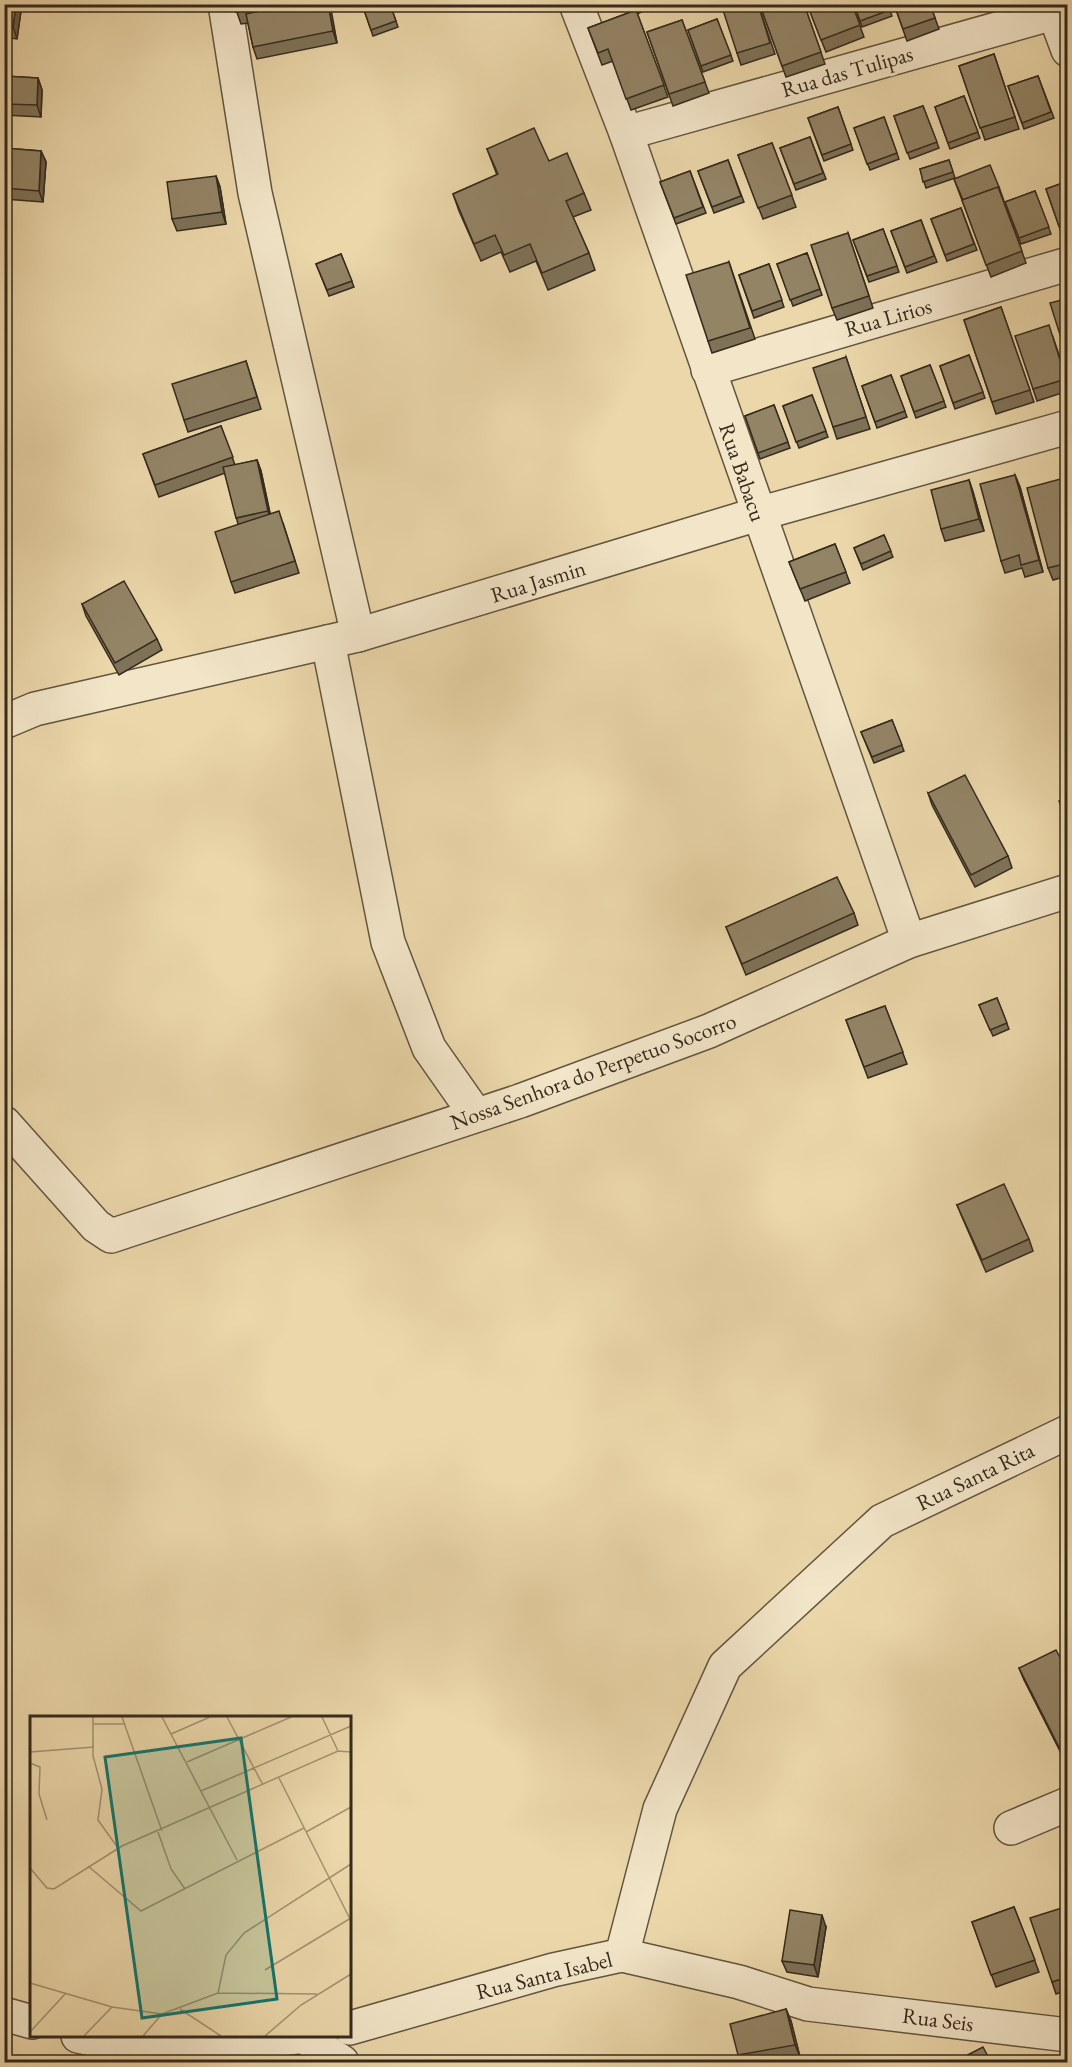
<svg xmlns="http://www.w3.org/2000/svg" width="1072" height="2067" viewBox="0 0 1072 2067" font-family="'EB Garamond',serif">
	<style>
		.lines { fill: none; stroke-linecap: round; stroke-linejoin: round }
		.minor-casing { stroke: #625540; stroke-width: 36 }
		.minor { stroke: #f2e5c8; stroke-width: 33 }
		.wall { fill: #7e7258; stroke: #342a1d; stroke-width: 1.5 }
		.shaded-wall { fill: #675c47; stroke: #342a1d; stroke-width: 1.5 }
		.building { fill: #938466; stroke: #342a1d; stroke-width: 1.5 }
		.labels { text-anchor: middle; stroke-width: 6; stroke-linejoin: round; paint-order: stroke }
		.street-label { font-size: 22px; fill: #342a1d; stroke: #f2e5c8 }
		.inset-road { fill: none; stroke: #a29272; stroke-width: 1.5 }
		.view { fill: #0f766e; fill-opacity: 0.15; stroke: #0f766e; stroke-width: 3 }
		.inset-edge { fill: none; stroke: #342a1d; stroke-width: 3 }
	</style>
	<rect width="100%" height="100%" fill="#ebd7aa"/>
	<filter id="stains"><feTurbulence type="fractalNoise" baseFrequency=".00333" numOctaves="4"/><feColorMatrix values="0 0 0 0 .2 0 0 0 0 .09 0 0 0 0 .02 0 0 0 .5 -.17"/></filter>
	<radialGradient id="worn" r=".72"><stop offset=".6" stop-color="#630" stop-opacity="0"/><stop offset="1" stop-color="#630" stop-opacity=".3"/></radialGradient>
	<g class="lines">
		<defs>
			<g id="minor">
				<polyline points="225,4 255,193 358,635"/>
				<polyline points="576,4 626,133 909,941"/>
				<polyline points="1051,4 1068,50"/>
				<polyline points="626,133 1068,9"/>
				<polyline points="708,370 1068,264"/>
				<polyline points="328,642 388,942 429,1048 476,1115"/>
				<polyline points="4,722 35,709 358,635 758,514 1068,427"/>
				<polyline points="4,1123 96,1226 111,1236 520,1101 709,1031 909,941 1068,891"/>
				<polyline points="1011,1828 1068,1804"/>
				<polyline points="622,1955 660,1809 725,1666 882,1521 1068,1432"/>
				<polyline points="4,2014 32,2022"/>
				<polyline points="350,2028 553,1970 622,1955 739,1982 808,2004 1068,2035"/>
				<polyline points="78,2036 164,2054 306,2036"/>
				<polyline points="303,2036 342,2062"/>
			</g>
		</defs>
		<use href="#minor" class="minor-casing"/>
		<use href="#minor" class="minor"/>
	</g>
	<g class="wall">
		<polygon points="4,4 22,4 17,39 4,37"/>
		<polygon points="234,4 329,4 337,43 257,59 253,47 248,23 241,24"/>
		<polygon points="362,4 390,4 398,27 373,36"/>
		<polygon points="633,4 660,4 637,14"/>
		<polygon points="758,4 775,54 741,65 737,53"/>
		<polygon points="804,4 825,64 786,77 761,8"/>
		<polygon points="807,4 852,4 864,37 826,52"/>
		<polygon points="854,4 888,4 892,16 862,27"/>
		<polygon points="894,4 930,4 939,29 907,41"/>
		<polygon points="636,10 668,97 631,110 613,61 602,65 588,28"/>
		<polygon points="717,19 733,61 703,72 688,30"/>
		<polygon points="682,20 709,93 673,106 647,32"/>
		<polygon points="994,54 1019,129 985,140 959,66"/>
		<polygon points="4,76 38,78 42,90 41,117 4,115"/>
		<polygon points="1038,76 1054,118 1024,129 1008,86"/>
		<polygon points="964,96 980,138 950,149 935,107"/>
		<polygon points="923,106 939,148 910,159 894,116"/>
		<polygon points="838,107 853,150 824,161 808,118"/>
		<polygon points="884,117 899,159 870,170 854,128"/>
		<polygon points="810,137 826,179 796,190 780,148"/>
		<polygon points="772,143 796,207 763,219 738,155"/>
		<polygon points="4,148 41,151 46,162 43,202 4,199"/>
		<polygon points="487,149 549,161 584,193 591,210 573,217 589,253 595,270 548,290 536,261 510,272 501,252 481,261 459,211 453,194 497,175"/>
		<polygon points="728,160 744,202 714,213 698,171"/>
		<polygon points="949,160 955,178 926,188 920,169"/>
		<polygon points="690,171 706,213 676,224 660,182"/>
		<polygon points="216,176 220,187 226,224 177,231 172,219"/>
		<polygon points="954,179 999,187 1026,263 991,277"/>
		<polygon points="1068,181 1068,230 1061,232 1046,189"/>
		<polygon points="1035,191 1051,234 1021,244 1005,202"/>
		<polygon points="961,208 977,250 947,261 931,219"/>
		<polygon points="921,220 937,262 907,273 891,231"/>
		<polygon points="883,229 899,272 869,282 853,240"/>
		<polygon points="848,233 873,308 837,320 832,308"/>
		<polygon points="807,253 822,295 793,306 777,264"/>
		<polygon points="341,254 354,287 329,296 316,264"/>
		<polygon points="729,262 755,339 712,353 708,341"/>
		<polygon points="769,264 784,307 754,318 739,275"/>
		<polygon points="1001,307 1034,402 996,414 964,320"/>
		<polygon points="1053,337 1068,381 1068,391 1037,401 1033,389"/>
		<polygon points="969,355 985,398 955,409 940,366"/>
		<polygon points="846,357 870,429 837,439 833,427"/>
		<polygon points="246,361 261,409 188,432 184,420"/>
		<polygon points="930,365 946,407 916,418 901,376"/>
		<polygon points="891,375 907,417 877,428 862,386"/>
		<polygon points="812,395 828,437 799,448 783,406"/>
		<polygon points="774,405 790,448 760,459 745,416"/>
		<polygon points="221,426 235,465 257,460 261,471 270,514 283,523 299,573 235,593 231,582 238,524 225,473 159,497 143,454"/>
		<polygon points="1015,475 1020,487 1043,572 1025,577 1022,568 1005,573 1001,561"/>
		<polygon points="1068,477 1068,576 1053,580 1048,568"/>
		<polygon points="969,480 973,492 984,531 945,541 941,529"/>
		<polygon points="884,535 893,557 863,570 854,548"/>
		<polygon points="835,544 850,583 805,601 789,562"/>
		<polygon points="82,604 157,639 162,650 119,675 86,616"/>
		<polygon points="892,720 904,751 874,763 861,732"/>
		<polygon points="928,793 1008,856 1012,868 975,887 932,805"/>
		<polygon points="854,913 858,925 746,975 726,927"/>
		<polygon points="997,998 1009,1029 993,1036 979,1005"/>
		<polygon points="885,1006 907,1064 868,1078 846,1020"/>
		<polygon points="957,1205 1029,1239 1033,1251 986,1272 962,1217"/>
		<polygon points="1019,1668 1068,1672 1068,1760 1065,1761 1024,1680"/>
		<polygon points="1068,1906 1068,1990 1056,1994 1052,1982"/>
		<polygon points="1014,1907 1039,1972 996,1987 972,1922"/>
		<polygon points="826,1927 818,1977 787,1972 782,1961"/>
		<polygon points="786,2009 791,2021 800,2057 769,2062 741,2062 738,2055"/>
	</g>
	<g class="shaded-wall">
		<polygon points="16,4 22,4 17,39 13,27"/>
		<polygon points="328,4 329,4 331,9 337,43 333,31"/>
		<polygon points="38,78 42,90 41,117 37,105"/>
		<polygon points="41,151 46,162 43,202 39,191"/>
		<polygon points="216,176 220,187 226,224 222,212"/>
		<polygon points="257,460 261,471 272,522 268,511"/>
		<polygon points="1015,475 1020,487 1043,572 1039,560"/>
		<polygon points="969,480 973,492 984,531 979,519"/>
		<polygon points="822,1915 826,1927 818,1977 814,1965"/>
		<polygon points="786,2009 791,2021 800,2057 795,2045"/>
	</g>
	<g class="building">
		<polygon points="4,4 16,4 13,27 4,26"/>
		<polygon points="234,4 273,4 236,12"/>
		<polygon points="292,4 328,4 333,31 253,47 246,14"/>
		<polygon points="362,4 390,4 396,21 371,30"/>
		<polygon points="721,4 758,4 770,43 737,53"/>
		<polygon points="771,4 804,4 821,52 782,66 761,8"/>
		<polygon points="807,4 852,4 860,25 821,40"/>
		<polygon points="854,4 888,4 890,10 860,21"/>
		<polygon points="894,4 930,4 935,18 903,29"/>
		<polygon points="636,10 664,85 626,99 608,49 598,53 588,28"/>
		<polygon points="717,19 731,55 701,66 688,30"/>
		<polygon points="682,20 705,82 669,94 647,32"/>
		<polygon points="994,54 1015,117 980,128 959,66"/>
		<polygon points="4,76 38,78 37,105 4,104"/>
		<polygon points="1038,76 1051,112 1022,123 1008,86"/>
		<polygon points="964,96 978,132 948,143 935,107"/>
		<polygon points="923,106 937,142 907,153 894,116"/>
		<polygon points="838,107 851,144 822,155 808,118"/>
		<polygon points="884,117 897,153 867,164 854,128"/>
		<polygon points="534,128 549,161 567,153 584,193 566,201 589,253 542,273 530,244 504,255 495,235 474,244 453,194 498,174 487,149"/>
		<polygon points="810,137 823,173 794,184 780,148"/>
		<polygon points="772,143 792,195 758,208 738,155"/>
		<polygon points="4,148 41,151 39,191 4,188"/>
		<polygon points="728,160 741,196 712,207 698,171"/>
		<polygon points="949,160 953,172 923,182 920,169"/>
		<polygon points="990,165 999,187 963,200 954,179"/>
		<polygon points="690,171 703,207 674,218 660,182"/>
		<polygon points="216,176 222,212 172,219 167,182"/>
		<polygon points="1068,181 1068,223 1059,226 1046,189"/>
		<polygon points="998,187 1022,251 986,265 962,200"/>
		<polygon points="1035,191 1049,227 1019,238 1005,202"/>
		<polygon points="961,208 974,244 945,255 931,219"/>
		<polygon points="921,220 934,256 905,267 891,231"/>
		<polygon points="883,229 897,266 867,276 853,240"/>
		<polygon points="848,233 869,296 832,308 811,245"/>
		<polygon points="807,253 820,289 790,300 777,264"/>
		<polygon points="341,254 352,281 327,290 316,264"/>
		<polygon points="729,262 750,328 708,341 686,275"/>
		<polygon points="769,264 782,300 752,311 739,275"/>
		<polygon points="1066,299 1068,304 1068,360 1050,303"/>
		<polygon points="1001,307 1030,390 992,402 964,320"/>
		<polygon points="1049,325 1066,379 1033,389 1015,336"/>
		<polygon points="969,355 983,392 953,403 940,366"/>
		<polygon points="846,357 866,417 833,427 813,368"/>
		<polygon points="246,361 257,397 184,420 172,384"/>
		<polygon points="930,365 944,401 914,412 901,376"/>
		<polygon points="891,375 905,411 875,422 862,386"/>
		<polygon points="812,395 826,431 796,442 783,406"/>
		<polygon points="774,405 788,442 758,453 745,416"/>
		<polygon points="221,426 233,457 155,485 143,454"/>
		<polygon points="257,460 268,511 236,518 223,467"/>
		<polygon points="1015,475 1039,560 1021,565 1019,555 1001,561 980,484"/>
		<polygon points="1068,477 1068,563 1048,568 1027,488"/>
		<polygon points="969,480 979,519 941,529 931,490"/>
		<polygon points="279,511 295,561 231,582 215,532"/>
		<polygon points="884,535 891,551 861,564 854,548"/>
		<polygon points="835,544 846,572 800,589 789,562"/>
		<polygon points="124,581 157,639 115,663 82,604"/>
		<polygon points="892,720 902,745 872,757 861,732"/>
		<polygon points="965,775 1008,856 971,875 928,793"/>
		<polygon points="1068,798 1068,826 1059,801"/>
		<polygon points="837,877 854,913 742,964 726,927"/>
		<polygon points="997,998 1007,1023 990,1030 979,1005"/>
		<polygon points="885,1006 903,1052 864,1067 846,1020"/>
		<polygon points="1004,1184 1029,1239 982,1260 957,1205"/>
		<polygon points="1056,1650 1068,1672 1068,1746 1060,1749 1019,1668"/>
		<polygon points="1068,1906 1068,1977 1052,1982 1030,1918"/>
		<polygon points="1014,1907 1035,1960 991,1975 972,1922"/>
		<polygon points="790,1910 822,1915 814,1965 782,1961"/>
		<polygon points="786,2009 795,2045 738,2055 730,2024"/>
		<polygon points="983,2047 991,2062 954,2062"/>
	</g>
	<g class="labels">
		<g class="street-label">
			<text transform="translate(847 71) rotate(-16)" y="8">Rua das Tulipas</text>
			<text transform="translate(888 317) rotate(-16)" y="8">Rua Lirios</text>
			<text transform="translate(743 472) rotate(71)" y="8">Rua Babacu</text>
			<text transform="translate(538 581) rotate(-17)" y="8">Rua Jasmin</text>
			<text transform="translate(593 1071) rotate(-20)" y="8">Nossa Senhora do Perpetuo Socorro</text>
			<text transform="translate(975 1476) rotate(-26)" y="8">Rua Santa Rita</text>
			<text transform="translate(544 1975) rotate(-14)" y="8">Rua Santa Isabel</text>
			<text transform="translate(938 2019) rotate(7)" y="8">Rua Seis</text>
		</g>
	</g>
	<g transform="translate(30 1716)">
		<rect width="321" height="321" fill="#ebd7aa"/>
		<path class="inset-road" d="M63,1V40L72,73L68,104L88,132M92,1L132,115M132,1L207,144M197,1L233,69M292,1L308,35M64,8H95M141,18L180,1M0,36L64,31M157,46L261,1M0,47L10,51L9,78L17,104M249,62L321,205M171,75L321,10M128,116L141,153L155,173M276,116L321,91M58,150L111,195L274,112M0,152L17,172L24,173L92,130L308,35L321,36M235,254L321,202M0,267L82,291L132,298L188,277L287,278M188,277L196,239L214,217L321,148M150,293L191,320M0,316L36,277M54,320L82,291M113,320L132,298M235,320L271,289L321,258"/>
		<path class="view" d="M211,22L247,283L112,302L75,41Z"/>
		<rect width="321" height="321" class="inset-edge"/>
	</g>
	<rect width="1072" height="2067" fill="none" stroke="#ebd7aa" stroke-width="24"/>
	<rect x="6" y="6" width="1060" height="2055" fill="none" stroke="#342a1d" stroke-width="3"/>
	<rect x="12" y="12" width="1048" height="2043" fill="none" stroke="#342a1d" stroke-width="1.5"/>
	<rect width="100%" height="100%" filter="url(#stains)"/>
	<rect width="100%" height="100%" fill="url(#worn)"/>
</svg>
